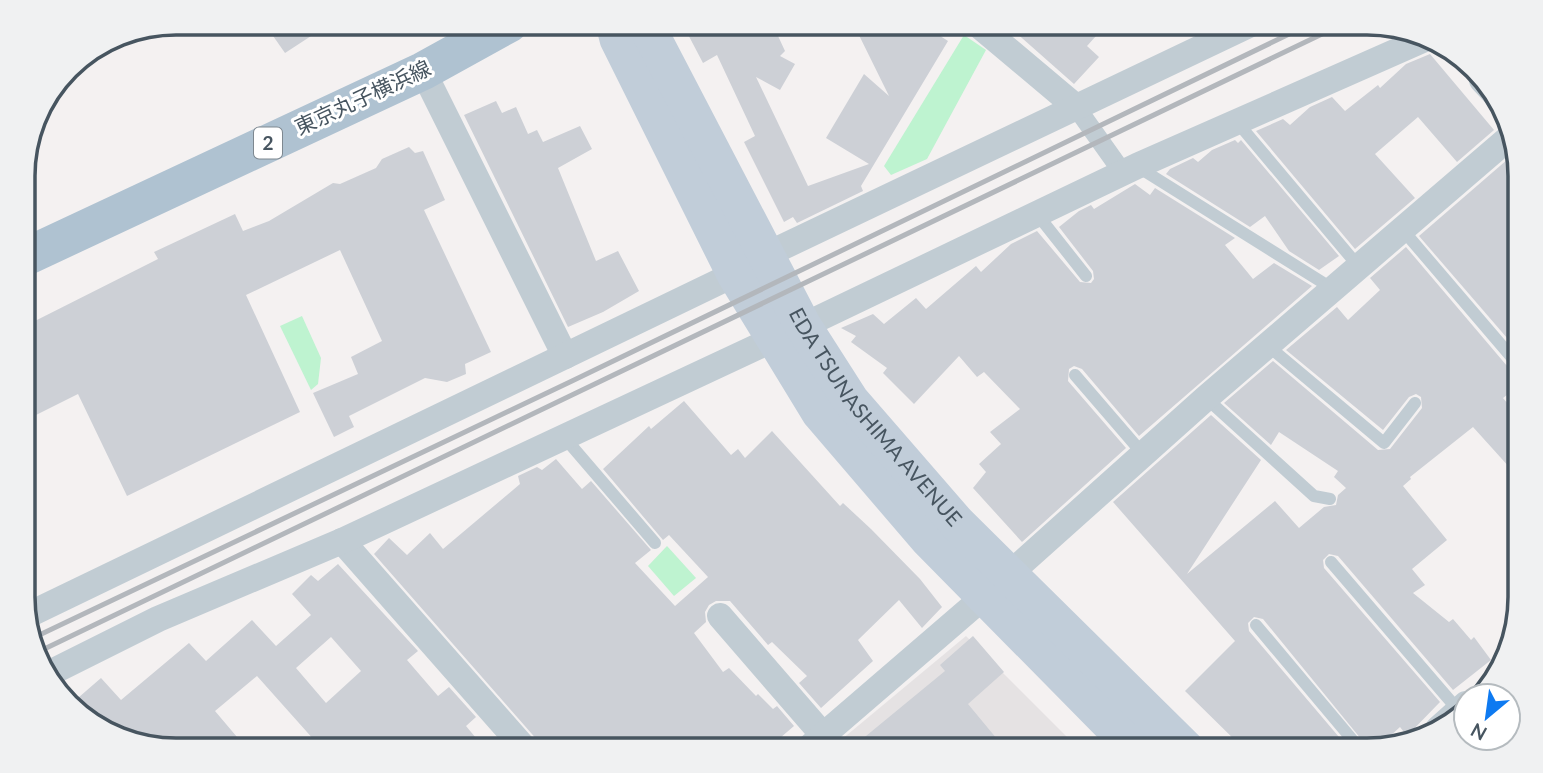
<svg xmlns="http://www.w3.org/2000/svg" width="1543" height="773" viewBox="0 0 1543 773" font-family="Lato,'Noto Sans JP',sans-serif">
	<style>
		.education { fill: #e5e2e3 }
		.green { fill: #bef3d0 }
		.building { fill: #cdd0d6; fill-rule: evenodd }
		.lines { fill: none; stroke-linecap: round; stroke-linejoin: round }
		.service { stroke: #c1ccd3; stroke-width: 12 }
		.pedestrian { stroke: #c1ccd3; stroke-width: 19 }
		.minor { stroke: #c1ccd3; stroke-width: 26 }
		.secondary { stroke: #c1cdd9; stroke-width: 37 }
		.primary { stroke: #afc2d1; stroke-width: 38 }
		.rail { stroke: #b3b7bc; stroke-width: 5 }
		.labels { text-anchor: middle; stroke-width: 6; stroke-linejoin: round; paint-order: stroke }
		.shield { fill: #fff; stroke: #7e8890; stroke-width: 2 }
		.shield-label { font-size: 19px; font-weight: bold; fill: #475560 }
		.street-label { font-size: 21px; fill: #475560; stroke: #fff }
		.rim { fill: none; stroke: #475560; stroke-width: 3.5 }
	</style>
	<rect width="100%" height="100%" fill="#f4f1f1"/>
	<polygon class="education" points="966,636 1080,750 829,750"/>
	<g class="green">
		<polygon points="964,35 986,50 927,159 891,175 884,166"/>
		<polygon points="302,316 321,358 318,384 311,390 280,326"/>
		<polygon points="667,546 696,578 674,596 648,566"/>
	</g>
	<g class="building">
		<polygon points="264,23 331,23 285,53"/>
		<polygon points="682,23 772,23 785,51 780,56 795,64 780,90 756,77 808,186 869,164 826,138 864,74 889,96 853,23 920,23 948,41 861,186 863,191 797,223 793,217 784,222 744,142 755,136 717,55 703,63"/>
		<polygon points="1005,23 1080,23 1096,36 1087,46 1099,57 1074,84"/>
		<polygon points="1430,54 1494,130 1457,162 1418,117 1375,154 1415,198 1355,249 1256,131 1283,119 1290,125 1310,107 1332,97 1345,111 1378,85 1380,88 1406,64"/>
		<polygon points="496,101 502,113 516,107 528,134 537,130 543,142 580,126 592,149 558,168 596,261 618,251 639,291 603,312 568,327 464,115"/>
		<polygon points="1235,140 1238,143 1241,140 1339,256 1319,270 1289,251 1265,216 1250,227 1166,174 1170,169 1193,158 1198,162 1212,150"/>
		<polygon points="409,147 415,153 423,151 445,200 424,210 491,352 465,364 466,374 447,382 425,378 349,416 354,427 334,437 313,393 358,374 351,357 382,341 340,250 246,295 300,412 127,496 78,394 24,421 23,327 158,259 154,252 235,214 243,231 269,221 333,183 340,184 376,168 382,159"/>
		<polygon points="1515,153 1519,158 1520,353 1419,236"/>
		<polygon points="1135,184 1150,195 1155,188 1235,238 1225,245 1253,279 1274,263 1312,286 1139,436 1082,369 1074,366 1069,369 1068,381 1126,448 1022,542 973,488 986,472 979,464 1001,444 990,432 1020,409 984,372 977,377 959,356 914,404 883,373 887,368 851,342 856,336 841,328 873,314 884,324 916,298 926,309 976,266 981,272 1011,244 1037,231 1080,282 1091,283 1094,279 1093,271 1059,227 1079,211 1091,205 1094,209"/>
		<polygon points="1406,247 1513,373 1520,376 1520,385 1503,398 1520,418 1520,479 1473,427 1410,477 1411,479 1403,486 1447,540 1412,569 1425,585 1413,593 1449,622 1453,619 1471,640 1474,637 1491,660 1453,690 1338,556 1329,554 1323,560 1324,568 1440,702 1407,736 1400,727 1375,750 1370,750 1263,619 1254,617 1248,623 1249,631 1350,750 1245,750 1185,691 1235,641 1113,502 1211,415 1261,460 1187,574 1275,501 1299,528 1324,507 1336,505 1338,495 1346,488 1334,477 1338,471 1279,432 1271,445 1224,403 1273,361 1378,450 1390,449 1422,408 1421,397 1416,394 1409,397 1383,430 1286,350 1337,307 1348,320 1380,290 1370,278"/>
		<polygon points="684,401 731,455 738,449 745,458 772,431 840,506 843,503 871,529 920,579 942,607 922,628 899,600 858,640 873,661 821,708 799,683 807,676 772,642 768,645 730,601 716,601 709,605 705,612 706,622 694,633 723,672 729,668 756,696 758,694 773,709 777,706 794,726 766,750 546,750 374,554 389,538 407,555 430,533 443,549 520,484 518,476 537,467 542,470 556,459 582,489 591,481 651,550 635,563 675,606 708,577 669,535 663,540 603,469 649,426 651,429"/>
		<path d="M338,564L418,651L407,660L438,696L449,687L476,717L466,726L486,750H323L257,676L215,711L248,750H176L108,735L71,704L101,678L121,700L189,643L206,661L252,620L276,646L311,615L292,594L311,575L318,581ZM331,637L361,671L326,703L296,668Z"/>
		<polygon points="973,636 1004,672 968,704 997,739 984,750 849,750 945,671 940,665"/>
	</g>
	<g class="lines">
		<g class="service">
			<polyline points="1237,122 1359,267"/>
			<polyline points="1138,167 1333,289"/>
			<polyline points="1037,214 1086,276"/>
			<polyline points="1402,229 1520,367"/>
			<polyline points="1267,345 1384,443 1415,403"/>
			<polyline points="1075,375 1143,454"/>
			<polyline points="1206,398 1314,496 1330,499"/>
			<polyline points="564,437 655,543"/>
			<polyline points="1331,562 1459,711"/>
			<polyline points="1256,625 1361,750"/>
		</g>
		<polyline class="pedestrian" points="1076,107 1123,173"/>
		<g class="minor">
			<polyline points="976,23 1076,107"/>
			<polyline points="423,71 565,356"/>
			<polyline points="1482,80 1497,96"/>
			<polyline points="803,326 1137,166 1429,37"/>
			<polyline points="342,541 526,750"/>
			<polyline points="720,616 823,735"/>
			<polyline points="24,617 735,274 768,254 1253,23"/>
			<polyline points="48,674 158,619 342,541 774,339"/>
			<polyline points="1438,729 1466,704"/>
			<polyline points="806,750 986,595 1206,398 1511,136"/>
		</g>
		<g class="secondary">
			<polyline points="614,23 618,39 735,274 820,413 928,539 1136,750"/>
			<path id="s1" d="M645,23L803,326L851,401L957,523L1187,750"/>
		</g>
		<polyline class="primary" points="23,258 423,71 510,23"/>
		<g class="rail">
			<polyline points="33,638 572,381 1312,23"/>
			<polyline points="38,652 1345,23"/>
		</g>
	</g>
	<g class="labels">
		<rect class="shield" x="254" y="127.5" width="28" height="31" rx="5"/>
		<g class="shield-label">
			<text x="268" y="150">2</text>
		</g>
		<g class="street-label">
			<text transform="translate(363 98) rotate(-25)" y="7">東京丸子横浜線</text>
			<text dy="7" stroke="none"><textPath href="#s1" startOffset="458">EDA TSUNASHIMA AVENUE</textPath></text>
		</g>
	</g>
	<path d="M0 0H1543V773H0ZM176 35H1367A141 141 0 0 1 1508 176V597A141 141 0 0 1 1367 738H176A141 141 0 0 1 35 597V176A141 141 0 0 1 176 35Z" fill="#f0f1f2" fill-rule="evenodd"/>
	<path class="rim" d="M176 35H1367A141 141 0 0 1 1508 176V597A141 141 0 0 1 1367 738H176A141 141 0 0 1 35 597V176A141 141 0 0 1 176 35Z"/>
	<g transform="translate(1487 717) rotate(209)"><circle r="33" fill="#ffffff" stroke="#b5bbbf" stroke-width="2"/>
	<path d="M0-5L12 26L0 18L-12 26Z" fill="#0e7af1"/>
	<text y="-10" font-size="19" font-weight="bold" text-anchor="middle" fill="#475560">N</text>
	</g>
</svg>
